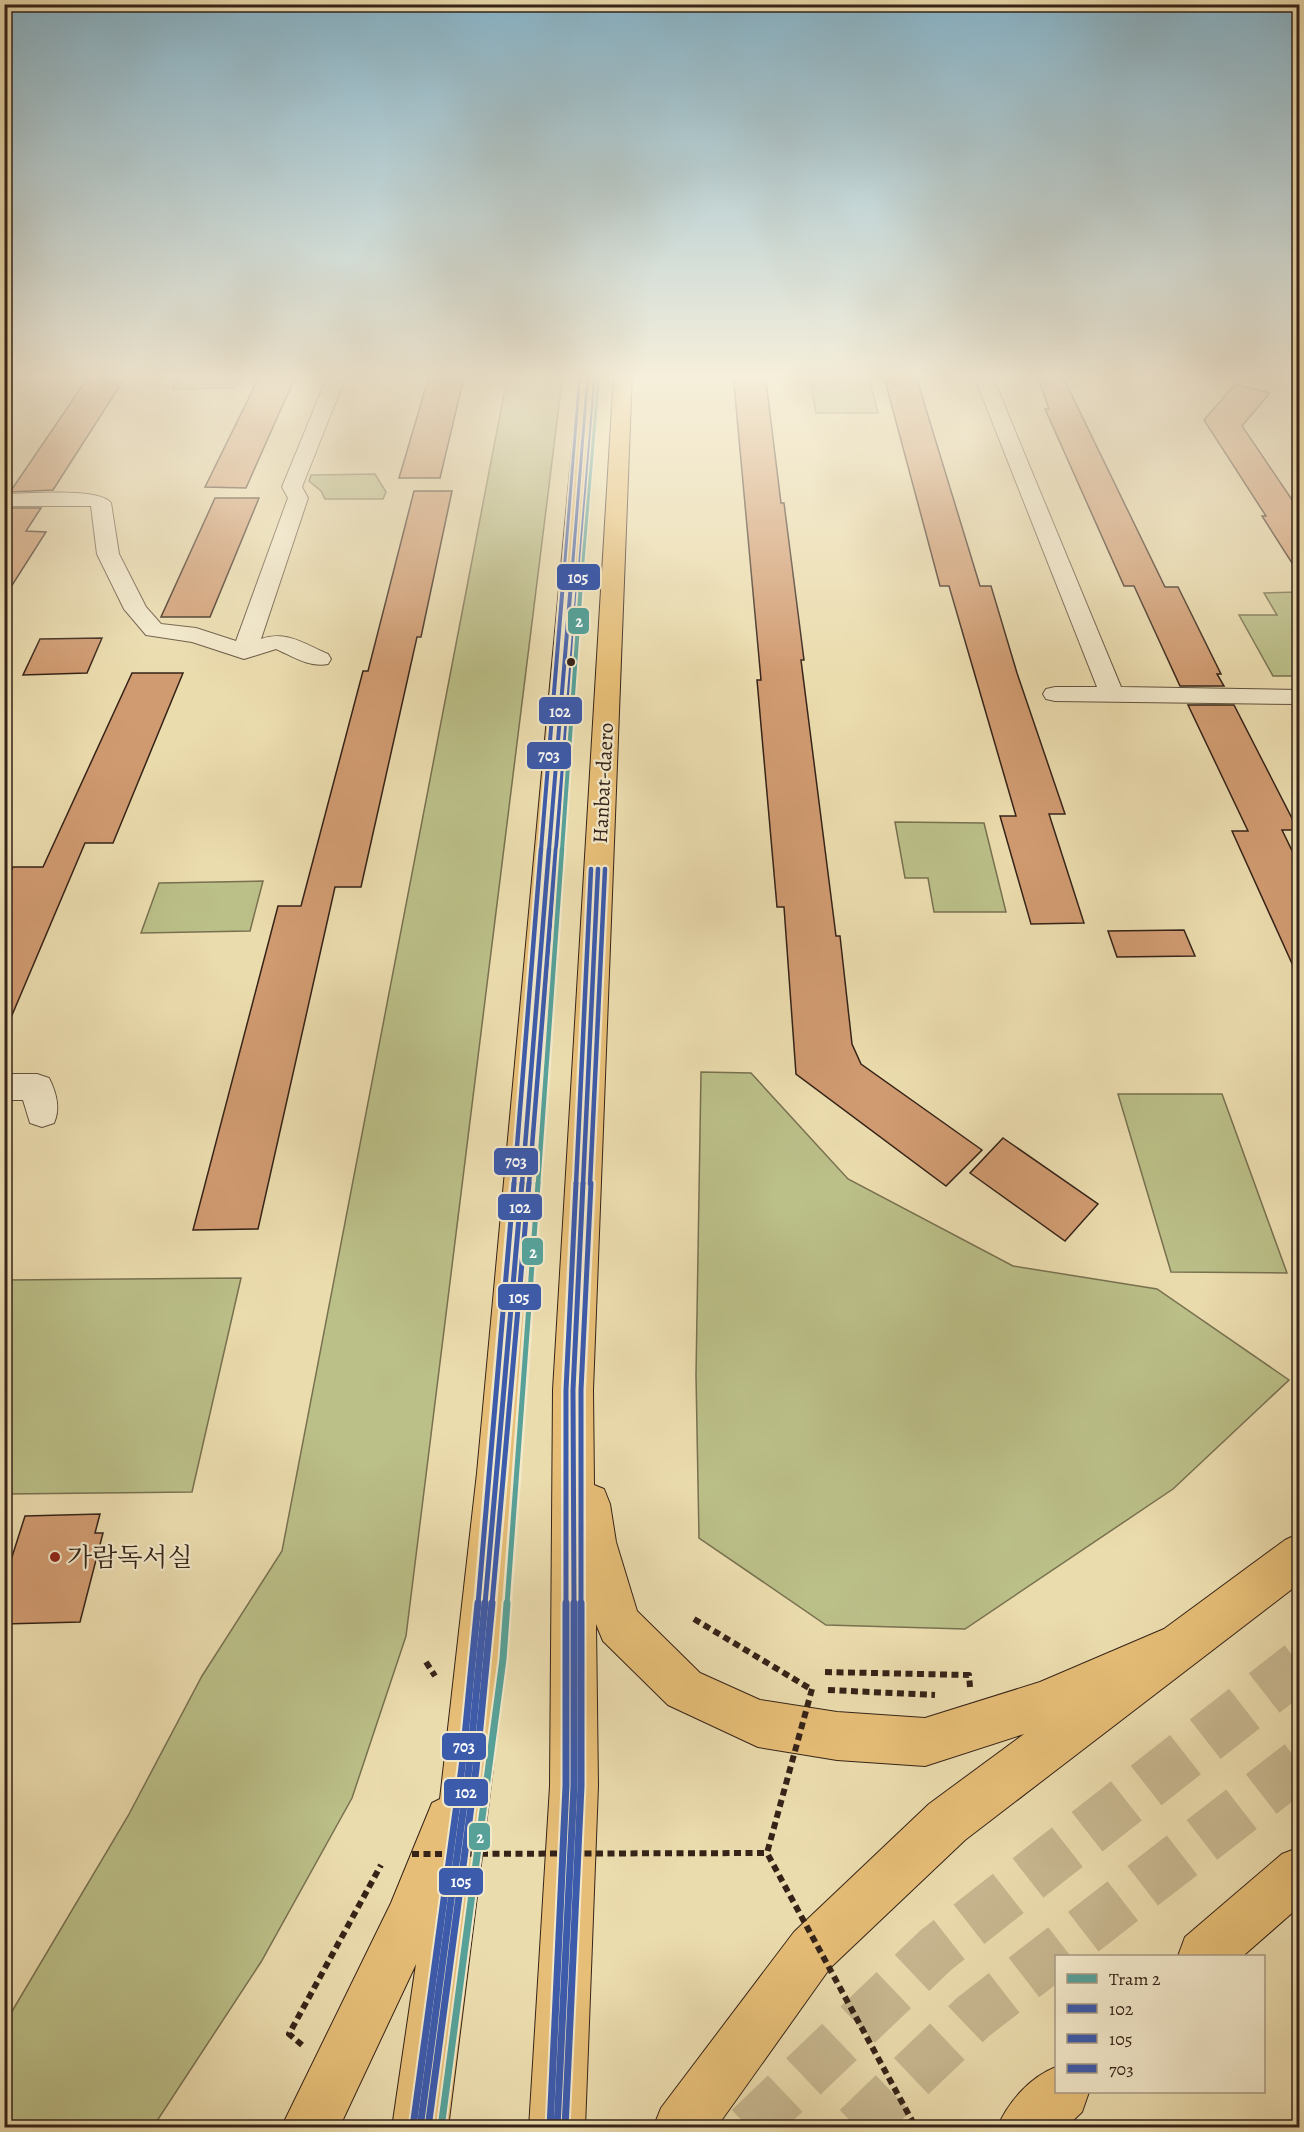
<svg xmlns="http://www.w3.org/2000/svg" width="1304" height="2132" viewBox="0 0 1304 2132" font-family="Alegreya,'Noto Serif KR',serif">
	<style>
		.green { fill: #bbbf88; stroke: #787150; stroke-width: 1.5 }
		.building { fill: #d19b71; stroke: #352318; stroke-width: 1.5 }
		.lines { fill: none; stroke-linecap: round; stroke-linejoin: round }
		.major-tunnel { stroke: #c7b790; stroke-width: 50; stroke-dasharray: 50 25; stroke-linecap: butt }
		.minor-casing { stroke: #62513e; stroke-width: 2 }
		.major-casing { stroke: #352318; stroke-width: 2 }
		.path { stroke: #352318; stroke-width: 6; stroke-dasharray: 7 4.5; stroke-linecap: butt }
		.minor { fill: #f2e8ca; fill-rule: evenodd }
		.major { fill: #e6be77; fill-rule: evenodd }
		.path-bridge { stroke: #352318; stroke-width: 6; stroke-dasharray: 7 4.5; stroke-linecap: butt }
		.bus-1-far4-casing { stroke: #f2e8ca; stroke-width: 6 }
		.bus-1-far3-casing { stroke: #f2e8ca; stroke-width: 8 }
		.bus-1-far2-casing { stroke: #f2e8ca; stroke-width: 9 }
		.bus-1-far1-casing { stroke: #f2e8ca; stroke-width: 10 }
		.bus-1-casing { stroke: #f2e8ca; stroke-width: 11 }
		.bus-2-far4-casing { stroke: #f2e8ca; stroke-width: 6 }
		.bus-2-far3-casing { stroke: #f2e8ca; stroke-width: 8 }
		.bus-2-far2-casing { stroke: #f2e8ca; stroke-width: 9 }
		.bus-2-far1-casing { stroke: #f2e8ca; stroke-width: 10 }
		.bus-2-casing { stroke: #f2e8ca; stroke-width: 11 }
		.bus-3-far4-casing { stroke: #f2e8ca; stroke-width: 6 }
		.bus-3-far3-casing { stroke: #f2e8ca; stroke-width: 8 }
		.bus-3-far2-casing { stroke: #f2e8ca; stroke-width: 9 }
		.bus-3-far1-casing { stroke: #f2e8ca; stroke-width: 10 }
		.bus-3-casing { stroke: #f2e8ca; stroke-width: 11 }
		.bus-1-far4 { stroke: #3d5bab; stroke-width: 3 }
		.bus-1-far3 { stroke: #3d5bab; stroke-width: 4 }
		.bus-1-far2 { stroke: #3d5bab; stroke-width: 4.5 }
		.bus-1-far1 { stroke: #3d5bab; stroke-width: 5 }
		.bus-1 { stroke: #3d5bab; stroke-width: 7 }
		.bus-2-far4 { stroke: #3d5bab; stroke-width: 3 }
		.bus-2-far3 { stroke: #3d5bab; stroke-width: 4 }
		.bus-2-far2 { stroke: #3d5bab; stroke-width: 4.5 }
		.bus-2-far1 { stroke: #3d5bab; stroke-width: 5 }
		.bus-2 { stroke: #3d5bab; stroke-width: 7 }
		.bus-3-far4 { stroke: #3d5bab; stroke-width: 3 }
		.bus-3-far3 { stroke: #3d5bab; stroke-width: 4 }
		.bus-3-far2 { stroke: #3d5bab; stroke-width: 4.5 }
		.bus-3-far1 { stroke: #3d5bab; stroke-width: 5 }
		.bus-3 { stroke: #3d5bab; stroke-width: 7 }
		.tram-1-far4-casing { stroke: #f2e8ca; stroke-width: 6 }
		.tram-1-far3-casing { stroke: #f2e8ca; stroke-width: 8 }
		.tram-1-far2-casing { stroke: #f2e8ca; stroke-width: 9 }
		.tram-1-far1-casing { stroke: #f2e8ca; stroke-width: 10 }
		.tram-1-casing { stroke: #f2e8ca; stroke-width: 11 }
		.tram-1-far4 { stroke: #57a199; stroke-width: 3 }
		.tram-1-far3 { stroke: #57a199; stroke-width: 4 }
		.tram-1-far2 { stroke: #57a199; stroke-width: 4.5 }
		.tram-1-far1 { stroke: #57a199; stroke-width: 5 }
		.tram-1 { stroke: #57a199; stroke-width: 7 }
		.bus-dot { fill: #352318; stroke: #f2e8ca; stroke-width: 2 }
		.poi-dot { fill: #8f2418; stroke: #f2e8ca; stroke-width: 2 }
		.labels { text-anchor: middle; stroke-width: 4.5; stroke-linejoin: round; paint-order: stroke }
		.street-label { font-size: 21px; fill: #352318; stroke: #f2e8ca }
		.near-poi-label { font-size: 26px; fill: #352318; stroke: #f2e8ca; text-anchor: start }
		.line-badge { stroke: #f2e8ca; stroke-width: 2 }
		.badge-label { font-size: 16px; text-anchor: middle; font-weight: bold; fill: #fff }
	</style>
	<rect width="100%" height="100%" fill="#ebdcae"/>
	<filter id="stains"><feTurbulence type="fractalNoise" baseFrequency=".00333" numOctaves="4"/><feColorMatrix values="0 0 0 0 .2 0 0 0 0 .09 0 0 0 0 .02 0 0 0 .5 -.17"/></filter>
	<radialGradient id="worn" r=".72"><stop offset=".6" stop-color="#630" stop-opacity="0"/><stop offset="1" stop-color="#630" stop-opacity=".3"/></radialGradient>
	<g class="green">
		<polygon points="181,373 242,373 235,388 172,389"/>
		<polygon points="508,373 563,373 406,1636 352,1798 261,1962 153,2127 5,2127 5,2023 128,1816 202,1676 282,1551"/>
		<polygon points="809,373 868,373 878,413 816,413"/>
		<polygon points="375,474 386,492 383,499 325,499 321,491 309,481 311,475"/>
		<polygon points="1299,592 1299,676 1273,676 1239,615 1277,615 1264,593"/>
		<polygon points="895,822 984,823 1006,912 934,912 928,878 905,878"/>
		<polygon points="263,881 250,931 141,933 159,883"/>
		<polygon points="701,1072 751,1073 848,1179 1013,1266 1157,1289 1289,1380 1173,1489 965,1629 826,1625 699,1538 696,1375"/>
		<polygon points="1118,1094 1222,1094 1287,1273 1171,1272"/>
		<polygon points="241,1278 192,1492 5,1494 4,1288 7,1280"/>
	</g>
	<g class="building">
		<polygon points="91,373 128,373 53,490 10,492"/>
		<polygon points="261,373 297,373 246,488 205,487"/>
		<polygon points="430,373 465,373 440,478 399,478"/>
		<polygon points="733,373 765,373 781,503 784,503 804,660 801,660 836,936 840,936 852,1044 861,1064 982,1150 946,1186 796,1074 784,907 777,907 757,680 761,680"/>
		<polygon points="883,373 915,373 980,586 991,586 1017,673 1065,814 1049,814 1084,923 1031,924 1000,816 1016,816 949,586 940,586"/>
		<polygon points="1036,373 1061,373 1165,587 1178,587 1221,674 1217,674 1224,686 1180,686 1134,586 1124,586 1045,409 1049,409"/>
		<polygon points="1235,384 1270,393 1242,426 1299,510 1299,574 1262,516 1266,516 1204,420"/>
		<polygon points="414,491 452,491 421,637 417,637 361,887 335,887 258,1229 193,1230 278,906 301,906 363,671 368,671"/>
		<polygon points="215,498 259,498 210,617 161,617"/>
		<polygon points="4,508 41,508 26,531 46,532 4,598"/>
		<polygon points="102,638 87,673 23,675 40,639"/>
		<polygon points="132,673 183,673 113,843 85,843 4,1034 4,886 13,867 43,867"/>
		<polygon points="1188,705 1234,705 1298,830 1282,830 1299,865 1299,979 1232,831 1248,831"/>
		<polygon points="1184,930 1195,956 1117,957 1108,931"/>
		<polygon points="1003,1138 1098,1204 1065,1241 970,1173"/>
		<polygon points="100,1514 95,1533 103,1533 80,1622 4,1624 4,1582 25,1516"/>
	</g>
	<g class="lines">
		<g class="major-tunnel">
			<polyline points="749,2128 936,1950 1300,1665"/>
			<polyline points="857,2128 973,2017 1300,1764"/>
		</g>
		<defs>
			<g id="minor">
				<path d="M329,373H347L302,487L308,498L261,639C286,630 304,644 328,654L331,659L328,664C310,668 292,656 276,649L244,659L192,642L146,635L124,609L97,554L91,506H4V494C26,494 100,487 111,503L119,554L146,607L161,624L196,628L236,641L288,498L282,487Z"/>
				<polygon points="973,373 991,373 1121,687 1300,690 1300,704 1055,701 1046,699 1043,694 1046,689 1055,687 1097,687"/>
				<path d="M4,1074H37L49,1078C56,1092 61,1108 54,1123L42,1127L30,1123L23,1100H4Z"/>
			</g>
			<g id="major">
				<polygon points="7,373 26,373 10,393 4,394 4,377"/>
				<polygon points="579,373 597,373 519,1473 493,1768 448,2128 392,2128 416,1964 339,2128 281,2128 391,1903 432,1803 440,1799 477,1473"/>
				<polygon points="614,373 632,373 593,1390 594,1485 604,1489 610,1504 616,1542 637,1611 700,1673 760,1700 837,1712 925,1718 1040,1682 1164,1629 1285,1540 1300,1533 1300,1583 965,1840 830,1968 716,2128 653,2128 661,2108 794,1932 929,1804 1024,1734 925,1766 837,1760 758,1747 668,1705 603,1641 596,1624 598,1786 585,2128 529,2128 550,1786 553,1390"/>
				<polygon points="1300,1847 1300,1906 1243,1956 1178,1956 1185,1937 1282,1854"/>
				<path d="M1056,2067V2092H1089L1082,2112L1065,2128H997C1008,2102 1030,2077 1056,2067Z"/>
			</g>
		</defs>
		<use href="#minor" class="minor-casing"/>
		<use href="#major" class="major-casing"/>
		<g class="path">
			<polyline points="694,1619 809,1688"/>
			<polyline points="426,1662 435,1676"/>
			<polyline points="825,1672 969,1675 970,1687"/>
			<polyline points="828,1690 935,1695"/>
			<polyline points="302,2045 289,2034 381,1865"/>
		</g>
		<use href="#minor" class="minor"/>
		<use href="#major" class="major"/>
		<g class="path-bridge">
			<polyline points="812,1689 767,1853 916,2128"/>
			<polyline points="412,1854 767,1853"/>
		</g>
		<defs>
			<polyline id="bus-1-far4" points="571,585 588,373"/>
			<polyline id="bus-1-far3" points="549,850 571,583"/>
			<g id="bus-1-far2">
				<polyline points="522,1184 549,849"/>
				<polyline points="583,1184 598,869"/>
			</g>
			<g id="bus-1-far1">
				<polyline points="485,1604 522,1183"/>
				<polyline points="574,1604 573,1390 583,1183"/>
			</g>
			<g id="bus-1">
				<polyline points="420,2128 469,1768 485,1603"/>
				<polyline points="557,2128 574,1786 574,1603"/>
			</g>
			<polyline id="bus-2-far4" points="578,585 595,374"/>
			<polyline id="bus-2-far3" points="556,850 578,583"/>
			<g id="bus-2-far2">
				<polyline points="529,1184 556,849"/>
				<polyline points="590,1184 605,869"/>
			</g>
			<g id="bus-2-far1">
				<polyline points="492,1604 529,1183"/>
				<polyline points="581,1604 581,1390 591,1183"/>
			</g>
			<g id="bus-2">
				<polyline points="428,2128 476,1769 492,1603"/>
				<polyline points="565,2128 581,1786 581,1603"/>
			</g>
			<polyline id="bus-3-far4" points="563,585 580,373"/>
			<polyline id="bus-3-far3" points="541,850 563,583"/>
			<g id="bus-3-far2">
				<polyline points="514,1184 541,849"/>
				<polyline points="576,1184 591,869"/>
			</g>
			<g id="bus-3-far1">
				<polyline points="478,1604 514,1183"/>
				<polyline points="566,1604 566,1390 576,1183"/>
			</g>
			<g id="bus-3">
				<polyline points="413,2127 462,1767 478,1603"/>
				<polyline points="550,2128 566,1786 566,1603"/>
			</g>
		</defs>
		<use href="#bus-1-far4" class="bus-1-far4-casing"/>
		<use href="#bus-1-far3" class="bus-1-far3-casing"/>
		<use href="#bus-1-far2" class="bus-1-far2-casing"/>
		<use href="#bus-1-far1" class="bus-1-far1-casing"/>
		<use href="#bus-1" class="bus-1-casing"/>
		<use href="#bus-2-far4" class="bus-2-far4-casing"/>
		<use href="#bus-2-far3" class="bus-2-far3-casing"/>
		<use href="#bus-2-far2" class="bus-2-far2-casing"/>
		<use href="#bus-2-far1" class="bus-2-far1-casing"/>
		<use href="#bus-2" class="bus-2-casing"/>
		<use href="#bus-3-far4" class="bus-3-far4-casing"/>
		<use href="#bus-3-far3" class="bus-3-far3-casing"/>
		<use href="#bus-3-far2" class="bus-3-far2-casing"/>
		<use href="#bus-3-far1" class="bus-3-far1-casing"/>
		<use href="#bus-3" class="bus-3-casing"/>
		<use href="#bus-1-far4" class="bus-1-far4"/>
		<use href="#bus-1-far3" class="bus-1-far3"/>
		<use href="#bus-1-far2" class="bus-1-far2"/>
		<use href="#bus-1-far1" class="bus-1-far1"/>
		<use href="#bus-1" class="bus-1"/>
		<use href="#bus-2-far4" class="bus-2-far4"/>
		<use href="#bus-2-far3" class="bus-2-far3"/>
		<use href="#bus-2-far2" class="bus-2-far2"/>
		<use href="#bus-2-far1" class="bus-2-far1"/>
		<use href="#bus-2" class="bus-2"/>
		<use href="#bus-3-far4" class="bus-3-far4"/>
		<use href="#bus-3-far3" class="bus-3-far3"/>
		<use href="#bus-3-far2" class="bus-3-far2"/>
		<use href="#bus-3-far1" class="bus-3-far1"/>
		<use href="#bus-3" class="bus-3"/>
		<defs>
			<polyline id="tram-1-far4" points="581,585 599,373"/>
			<polyline id="tram-1-far3" points="562,850 581,583"/>
			<polyline id="tram-1-far2" points="538,1184 562,849"/>
			<polyline id="tram-1-far1" points="507,1604 538,1183"/>
			<polyline id="tram-1" points="441,2128 503,1659 507,1603"/>
		</defs>
		<use href="#tram-1-far4" class="tram-1-far4-casing"/>
		<use href="#tram-1-far3" class="tram-1-far3-casing"/>
		<use href="#tram-1-far2" class="tram-1-far2-casing"/>
		<use href="#tram-1-far1" class="tram-1-far1-casing"/>
		<use href="#tram-1" class="tram-1-casing"/>
		<use href="#tram-1-far4" class="tram-1-far4"/>
		<use href="#tram-1-far3" class="tram-1-far3"/>
		<use href="#tram-1-far2" class="tram-1-far2"/>
		<use href="#tram-1-far1" class="tram-1-far1"/>
		<use href="#tram-1" class="tram-1"/>
	</g>
	<linearGradient id="sky" x2="0" y2="1"><stop stop-color="#88b7ce"/><stop offset="0.56" stop-color="#f6efdb"/><stop offset="1" stop-color="#f6efdb" stop-opacity="0"/></linearGradient>
	<rect width="1304" height="672" fill="url(#sky)"/>
	<circle class="bus-dot" cx="571" cy="662" r="5"/>
	<circle class="poi-dot" cx="55" cy="1557" r="6"/>
	<g class="labels">
		<g class="street-label">
			<text transform="translate(603 783) rotate(-87)" y="7">Hanbat-daero</text>
		</g>
		<g class="near-poi-label">
			<text x="67" y="1566">가람독서실</text>
		</g>
	</g>
	<g class="line-badge">
		<rect x="556" y="563" width="45" height="28" rx="6" fill="#3d5bab"/>
		<rect x="567" y="607" width="23" height="28" rx="6" fill="#57a199"/>
		<rect x="538" y="696" width="45" height="29" rx="6" fill="#3d5bab"/>
		<rect x="526" y="741" width="46" height="29" rx="6" fill="#3d5bab"/>
		<rect x="493" y="1147" width="46" height="29" rx="6" fill="#3d5bab"/>
		<rect x="497" y="1193" width="46" height="28" rx="6" fill="#3d5bab"/>
		<rect x="521" y="1237" width="23" height="29" rx="6" fill="#57a199"/>
		<rect x="497" y="1283" width="45" height="28" rx="6" fill="#3d5bab"/>
		<rect x="441" y="1732" width="46" height="29" rx="6" fill="#3d5bab"/>
		<rect x="443" y="1778" width="46" height="29" rx="6" fill="#3d5bab"/>
		<rect x="468" y="1822" width="23" height="29" rx="6" fill="#57a199"/>
		<rect x="438" y="1867" width="46" height="29" rx="6" fill="#3d5bab"/>
	</g>
	<g class="badge-label">
		<text x="578" y="583">105</text>
		<text x="579" y="627">2</text>
		<text x="560" y="717">102</text>
		<text x="549" y="761">703</text>
		<text x="516" y="1167">703</text>
		<text x="520" y="1213">102</text>
		<text x="533" y="1258">2</text>
		<text x="519" y="1303">105</text>
		<text x="464" y="1752">703</text>
		<text x="466" y="1798">102</text>
		<text x="480" y="1843">2</text>
		<text x="461" y="1887">105</text>
	</g>
	<rect width="1304" height="2132" fill="none" stroke="#ebdcae" stroke-width="24"/>
	<rect x="6" y="6" width="1292" height="2120" fill="none" stroke="#352318" stroke-width="3"/>
	<rect x="12" y="12" width="1280" height="2108" fill="none" stroke="#352318" stroke-width="1.5"/>
	<rect x="1055" y="1955" width="210" height="138" fill="#f2e8ca" stroke="#a69983" stroke-width="1.5"/>
	<rect x="1067" y="1974" width="30" height="9" fill="#57a199" stroke="#a69983" stroke-width="1.5"/>
	<text x="1109" y="1985" font-size="18" fill="#352318">Tram 2</text>
	<rect x="1067" y="2004" width="30" height="9" fill="#3d5bab" stroke="#a69983" stroke-width="1.5"/>
	<text x="1109" y="2015" font-size="18" fill="#352318">102</text>
	<rect x="1067" y="2034" width="30" height="9" fill="#3d5bab" stroke="#a69983" stroke-width="1.5"/>
	<text x="1109" y="2045" font-size="18" fill="#352318">105</text>
	<rect x="1067" y="2064" width="30" height="9" fill="#3d5bab" stroke="#a69983" stroke-width="1.5"/>
	<text x="1109" y="2075" font-size="18" fill="#352318">703</text>
	<rect width="100%" height="100%" filter="url(#stains)"/>
	<rect width="100%" height="100%" fill="url(#worn)"/>
</svg>
